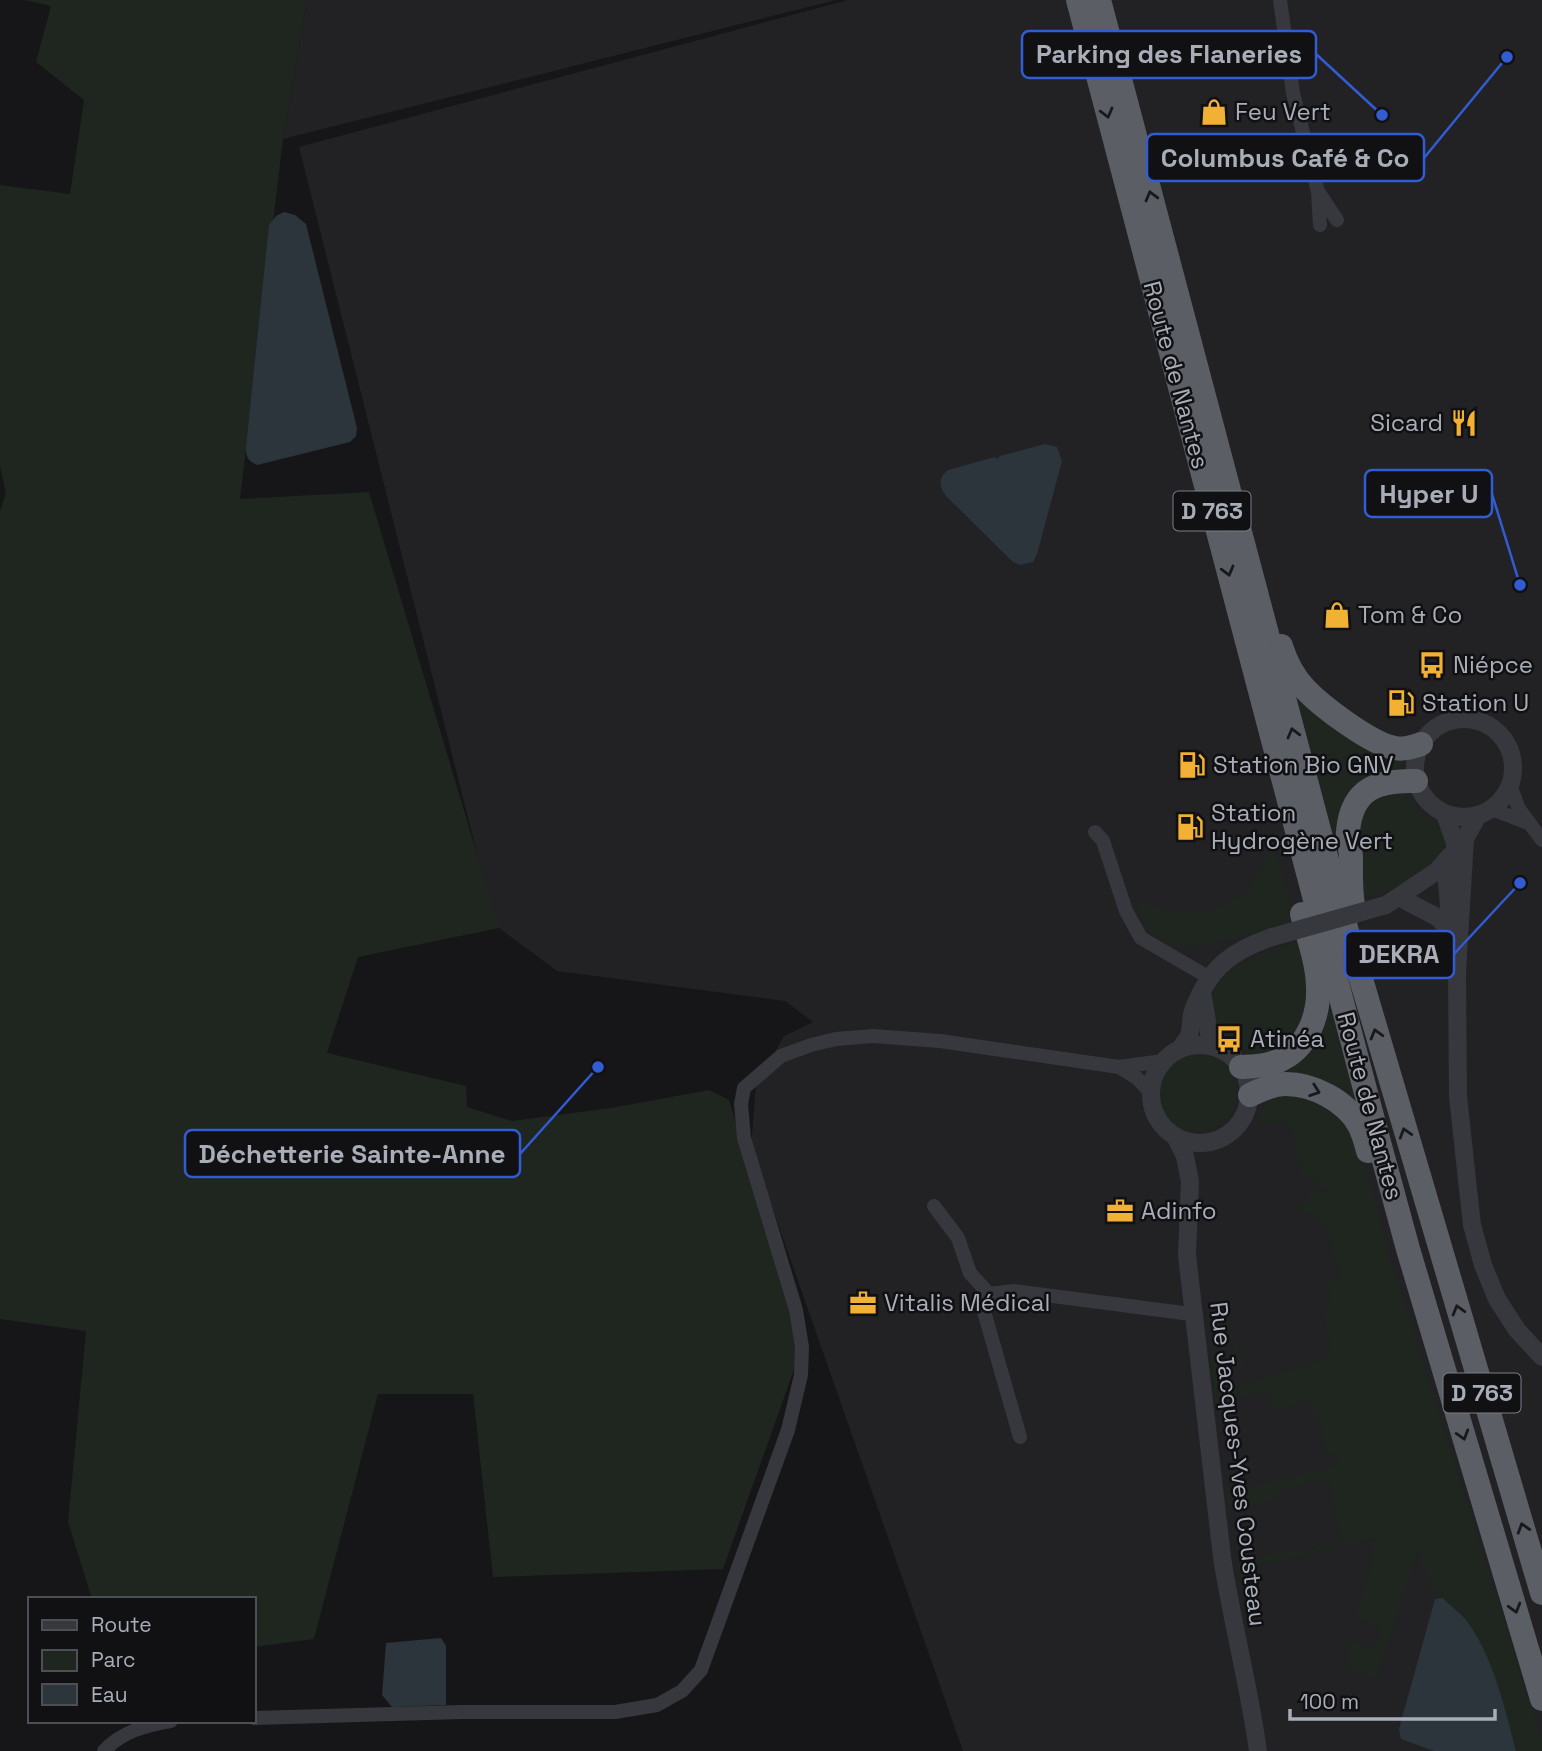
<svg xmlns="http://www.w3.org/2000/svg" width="1542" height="1751" viewBox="0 0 1542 1751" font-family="'Space Grotesk',sans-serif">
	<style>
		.built { fill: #222225 }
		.green { fill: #1e261f }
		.water { fill: #2c353c }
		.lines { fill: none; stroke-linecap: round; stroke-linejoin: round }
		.minor { stroke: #37383d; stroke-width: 14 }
		.tertiary { stroke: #37383d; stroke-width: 18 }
		.trunk { stroke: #5b5e65; stroke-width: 24 }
		.tertiary-bridge { stroke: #37383d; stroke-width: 18 }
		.oneway { stroke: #18191b }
		.labels { text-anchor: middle; stroke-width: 5; stroke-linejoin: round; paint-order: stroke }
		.shield { fill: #111113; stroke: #7b7e86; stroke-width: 2 }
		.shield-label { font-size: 23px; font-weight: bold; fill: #a8adb8 }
		.poi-label { font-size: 24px; fill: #a8adb8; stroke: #111113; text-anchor: start }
		.street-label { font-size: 24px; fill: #a8adb8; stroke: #111113 }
		.leader { fill: none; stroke: #325cd3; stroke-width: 2.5 }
		.callout-dot { fill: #325cd3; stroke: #111113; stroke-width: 2.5 }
		.callout { fill: #111113; stroke: #325cd3; stroke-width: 2.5 }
		.callout-label { font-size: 26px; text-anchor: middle; font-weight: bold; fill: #a8adb8 }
	</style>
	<rect width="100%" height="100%" fill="#161618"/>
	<g class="built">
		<polygon points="307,0 836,0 283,139"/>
		<polygon points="848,0 1542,0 1542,1751 963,1751 751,1147 756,1085 784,1036 813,1022 785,1001 557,971 495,925 299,147"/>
	</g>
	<g class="green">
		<polygon points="24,0 307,0 283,139 240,499 369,492 499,928 358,957 327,1053 466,1086 467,1107 512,1121 611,1108 709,1090 729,1100 802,1347 723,1569 493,1577 473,1394 378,1394 314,1639 254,1647 254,1599 92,1599 68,1522 86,1331 0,1319 0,511 6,493 0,466 0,185 70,194 84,100 36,62 51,6"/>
		<polygon points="1293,695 1403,756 1402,769 1376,773 1360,783 1340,835 1331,839"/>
		<path d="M1403,791C1410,797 1413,806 1420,812C1429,819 1443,825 1446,839C1451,872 1381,893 1357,901L1351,842L1370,794Z"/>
		<path d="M1269,850H1274L1297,920C1266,929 1236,939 1205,945C1196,946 1186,944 1178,949C1159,941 1140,927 1136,904C1147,902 1156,909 1167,911C1216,918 1255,899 1269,850Z"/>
		<path d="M1303,940L1312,998L1290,1047L1257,1059L1218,1031C1215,1021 1211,1008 1212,998C1219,963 1274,949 1303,940Z"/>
		<polygon points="1318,956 1355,1086 1357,1112 1276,1079 1293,1058"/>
		<circle cx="1197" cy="1092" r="40"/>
		<path d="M1292,1094L1336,1107L1362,1152L1390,1258L1542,1740V1751H1516C1506,1713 1496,1673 1477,1638C1468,1621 1453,1612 1441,1597C1429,1583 1423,1567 1418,1549L1377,1678L1347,1670L1350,1641L1376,1647L1381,1626L1356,1620L1373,1557L1374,1538L1249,1568L1243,1578L1240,1577L1239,1579L1236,1563L1298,1547L1299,1552L1342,1541L1328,1478L1280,1490L1282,1497L1235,1509L1233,1505L1228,1506L1226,1493L1339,1465L1337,1452L1326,1454L1317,1411L1312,1412L1309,1399L1273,1410L1267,1391L1215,1404L1210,1351L1220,1349L1221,1358L1236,1353L1233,1345L1236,1344L1243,1364L1240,1365L1236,1356L1221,1361L1224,1391L1328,1359L1327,1351L1331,1345L1325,1318L1330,1297L1327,1283L1342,1279L1325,1224L1321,1225L1315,1212L1300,1215L1297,1205L1309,1202L1310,1191L1329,1194L1331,1192L1329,1189L1320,1186L1314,1175L1297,1174L1303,1169L1294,1154L1297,1149V1144L1289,1124L1257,1123C1264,1100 1268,1099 1292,1094Z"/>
	</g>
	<g class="water">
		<path d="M284,212L295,215L306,224L357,428L356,436L350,442L257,465C247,460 246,457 246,447L269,225L276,216Z"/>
		<path d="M1045,444L1057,447L1062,461L1037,554L1033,562L1020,565L1013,562L946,496C939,487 938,478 948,470L995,457L997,459L1000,456Z"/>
		<path d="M1442,1598C1450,1605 1459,1612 1466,1620C1493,1655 1505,1709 1516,1751H1434L1401,1739L1399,1729L1435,1599Z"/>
		<polygon points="441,1638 446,1646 446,1705 392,1707 382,1695 386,1643"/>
	</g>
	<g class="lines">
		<g class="minor">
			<polyline points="1280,0 1293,93 1318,192 1320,225"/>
			<polyline points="1319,193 1337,220"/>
			<polyline points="1510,785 1519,809 1542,840"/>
			<polyline points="1492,809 1528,823"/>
			<polyline points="1095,832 1103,841 1126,911 1141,938 1208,977"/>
			<polyline points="1119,1067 1137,1078 1150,1092"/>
			<polyline points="934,1206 958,1238 970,1273 989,1294"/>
			<polyline points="989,1294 1014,1291 1183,1313 1194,1313"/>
			<polyline points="989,1294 983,1308 1020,1437"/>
			<polyline points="254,1718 462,1712 615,1712 657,1705 682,1691 701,1670 788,1430 801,1375 802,1347 796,1310 744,1138 741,1104 744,1088 781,1056 811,1045 836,1039 873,1036 940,1041 1119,1067 1163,1061"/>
			<path d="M104,1751C121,1732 146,1725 171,1721"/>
		</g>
		<g class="tertiary">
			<circle cx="1464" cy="768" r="49"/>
			<polyline points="1445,814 1455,843 1455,862 1447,872 1447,883 1452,942"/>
			<polyline points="1478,815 1465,839 1457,972 1458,1096 1467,1180 1472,1225 1483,1265 1497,1299 1517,1330 1542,1357"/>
			<polyline points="1406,901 1437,917 1449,929"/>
			<polyline points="1386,905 1437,871 1450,856"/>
			<polyline points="1202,992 1209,1033 1217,1048"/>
			<circle cx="1200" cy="1094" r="49"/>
			<path d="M1180,1049C1183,1044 1187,1040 1189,1035C1192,1026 1190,1016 1194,1008C1210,967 1232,951 1272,937"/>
			<path d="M1176,1138L1185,1156L1190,1182L1187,1255L1222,1557C1232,1622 1249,1686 1258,1751"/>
		</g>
		<g class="trunk">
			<polyline points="1078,0 1376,1131 1408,1249 1542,1699"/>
			<polyline points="1099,0 1336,894 1542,1593"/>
			<path d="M1281,646C1286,662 1293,676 1305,689C1321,706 1371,744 1395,748C1404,750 1412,747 1421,744"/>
			<path d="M1354,911C1350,892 1351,876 1351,858C1351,849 1347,839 1348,831C1352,788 1378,780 1416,781"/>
			<path d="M1241,1067C1256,1066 1271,1066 1284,1058C1308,1045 1319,1015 1318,988C1318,964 1308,937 1302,914"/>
			<path d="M1250,1095C1260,1090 1274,1084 1286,1084C1313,1084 1346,1101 1359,1125C1363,1133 1366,1143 1368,1151"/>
		</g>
		<polyline class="tertiary-bridge" points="1272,937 1386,905"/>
	</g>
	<defs><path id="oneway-chevron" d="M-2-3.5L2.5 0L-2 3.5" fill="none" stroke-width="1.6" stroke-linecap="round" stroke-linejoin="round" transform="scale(1.75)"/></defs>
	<g class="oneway">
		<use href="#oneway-chevron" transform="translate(1107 113) rotate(75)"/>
		<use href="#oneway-chevron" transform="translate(1151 196) rotate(-105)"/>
		<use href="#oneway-chevron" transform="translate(1228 571) rotate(75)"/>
		<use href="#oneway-chevron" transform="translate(1293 733) rotate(-105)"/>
		<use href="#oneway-chevron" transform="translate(1376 1034) rotate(-106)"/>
		<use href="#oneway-chevron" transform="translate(1315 1091) rotate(20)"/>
		<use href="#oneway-chevron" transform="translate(1405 1133) rotate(-107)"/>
		<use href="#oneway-chevron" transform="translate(1458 1310) rotate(-106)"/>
		<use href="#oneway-chevron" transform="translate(1463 1435) rotate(73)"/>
		<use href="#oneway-chevron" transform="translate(1523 1528) rotate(-107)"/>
		<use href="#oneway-chevron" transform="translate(1515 1608) rotate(74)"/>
	</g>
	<defs>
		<symbol id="shop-bare" viewBox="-9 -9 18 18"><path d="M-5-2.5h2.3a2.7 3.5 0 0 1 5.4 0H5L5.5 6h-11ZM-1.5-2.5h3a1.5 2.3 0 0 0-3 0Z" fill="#f2b134" stroke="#111113" stroke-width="2.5" paint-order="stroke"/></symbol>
		<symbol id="restaurant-bare" viewBox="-9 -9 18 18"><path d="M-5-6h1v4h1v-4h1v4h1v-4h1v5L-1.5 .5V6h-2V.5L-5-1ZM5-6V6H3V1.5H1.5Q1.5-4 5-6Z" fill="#f2b134" stroke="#111113" stroke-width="2.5" paint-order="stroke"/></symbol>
		<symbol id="bus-bare" viewBox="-9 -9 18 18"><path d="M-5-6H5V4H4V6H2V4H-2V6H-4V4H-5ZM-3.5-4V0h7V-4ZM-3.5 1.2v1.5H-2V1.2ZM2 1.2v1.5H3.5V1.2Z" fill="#f2b134" stroke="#111113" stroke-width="2.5" paint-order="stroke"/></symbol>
		<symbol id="fuel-bare" viewBox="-9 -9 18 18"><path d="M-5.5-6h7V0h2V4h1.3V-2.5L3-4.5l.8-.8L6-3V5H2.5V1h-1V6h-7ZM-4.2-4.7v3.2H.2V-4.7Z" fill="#f2b134" stroke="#111113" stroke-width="2.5" paint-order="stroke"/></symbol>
		<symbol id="office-bare" viewBox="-9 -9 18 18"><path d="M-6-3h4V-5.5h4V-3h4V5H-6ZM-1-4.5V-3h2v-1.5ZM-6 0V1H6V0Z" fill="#f2b134" stroke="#111113" stroke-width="2.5" paint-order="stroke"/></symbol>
	</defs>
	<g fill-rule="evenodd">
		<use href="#shop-bare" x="1195" y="93" width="38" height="38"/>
		<use href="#restaurant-bare" x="1445" y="404" width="38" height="38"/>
		<use href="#shop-bare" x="1318" y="596" width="38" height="38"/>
		<use href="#bus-bare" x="1413" y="646" width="38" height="38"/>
		<use href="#fuel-bare" x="1382" y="684" width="38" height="38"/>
		<use href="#fuel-bare" x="1173" y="746" width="38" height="38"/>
		<use href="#fuel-bare" x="1171" y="808" width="38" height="38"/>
		<use href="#bus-bare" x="1210" y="1020" width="38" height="38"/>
		<use href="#office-bare" x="1101" y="1192" width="38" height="38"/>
		<use href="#office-bare" x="844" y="1284" width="38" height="38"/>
	</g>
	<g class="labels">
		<g class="shield">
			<rect x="1173.5" y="491.5" width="77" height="39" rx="5"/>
			<rect x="1443.5" y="1373.5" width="77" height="39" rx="5"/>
		</g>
		<g class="shield-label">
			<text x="1212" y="519">D 763</text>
			<text x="1482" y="1401">D 763</text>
		</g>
		<g class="poi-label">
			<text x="1235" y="120">Feu Vert</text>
			<text x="1443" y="431" text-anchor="end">Sicard</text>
			<text x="1358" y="623">Tom &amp; Co</text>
			<text x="1453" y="673">Niépce</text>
			<text x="1422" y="711">Station U</text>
			<text x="1213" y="773">Station Bio GNV</text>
			<text x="1211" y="821">Station<tspan x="1211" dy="28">Hydrogène Vert</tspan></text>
			<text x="1250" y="1047">Atinéa</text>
			<text x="1141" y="1219">Adinfo</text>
			<text x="884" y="1311">Vitalis Médical</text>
		</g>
		<g class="street-label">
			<text transform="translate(1176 375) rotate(75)" y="8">Route de Nantes</text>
			<text transform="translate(1370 1106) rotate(75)" y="8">Route de Nantes</text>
			<text transform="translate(1238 1464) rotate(83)" y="8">Rue Jacques-Yves Cousteau</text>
		</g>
	</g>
	<path class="leader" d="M1382 115L1316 54M1507 57L1424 158M1520 585L1492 494M1520 883L1454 954M598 1067L520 1154"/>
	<g class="callout-dot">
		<circle cx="1382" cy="115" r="7"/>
		<circle cx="1507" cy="57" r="7"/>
		<circle cx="1520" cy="585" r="7"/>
		<circle cx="1520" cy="883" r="7"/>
		<circle cx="598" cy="1067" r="7"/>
	</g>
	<g class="callout">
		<rect x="1022" y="31" width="294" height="47" rx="7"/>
		<rect x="1147" y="134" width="277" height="47" rx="7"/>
		<rect x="1365" y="470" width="127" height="47" rx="7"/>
		<rect x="1345" y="931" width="109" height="47" rx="7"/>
		<rect x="185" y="1130" width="335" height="47" rx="7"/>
	</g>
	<g class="callout-label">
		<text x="1169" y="63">Parking des Flaneries</text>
		<text x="1285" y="167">Columbus Café &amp; Co</text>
		<text x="1429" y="503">Hyper U</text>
		<text x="1399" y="963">DEKRA</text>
		<text x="352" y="1163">Déchetterie Sainte-Anne</text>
	</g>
	<rect x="28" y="1597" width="228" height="126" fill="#111113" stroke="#4d4f55" stroke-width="2"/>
	<rect x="42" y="1620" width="35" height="10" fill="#37383d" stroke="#4d4f55" stroke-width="2"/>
	<text x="91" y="1632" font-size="21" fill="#a8adb8">Route</text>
	<rect x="42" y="1650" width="35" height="21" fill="#1e261f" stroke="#4d4f55" stroke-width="2"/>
	<text x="91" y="1667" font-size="21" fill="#a8adb8">Parc</text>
	<rect x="42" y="1684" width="35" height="21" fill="#2c353c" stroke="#4d4f55" stroke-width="2"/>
	<text x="91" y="1702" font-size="21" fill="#a8adb8">Eau</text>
	<path d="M1290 1709v10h205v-10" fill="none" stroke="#a8adb8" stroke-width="3.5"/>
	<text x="1300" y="1709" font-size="21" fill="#a8adb8" stroke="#111113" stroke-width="5" paint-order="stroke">100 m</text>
</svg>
